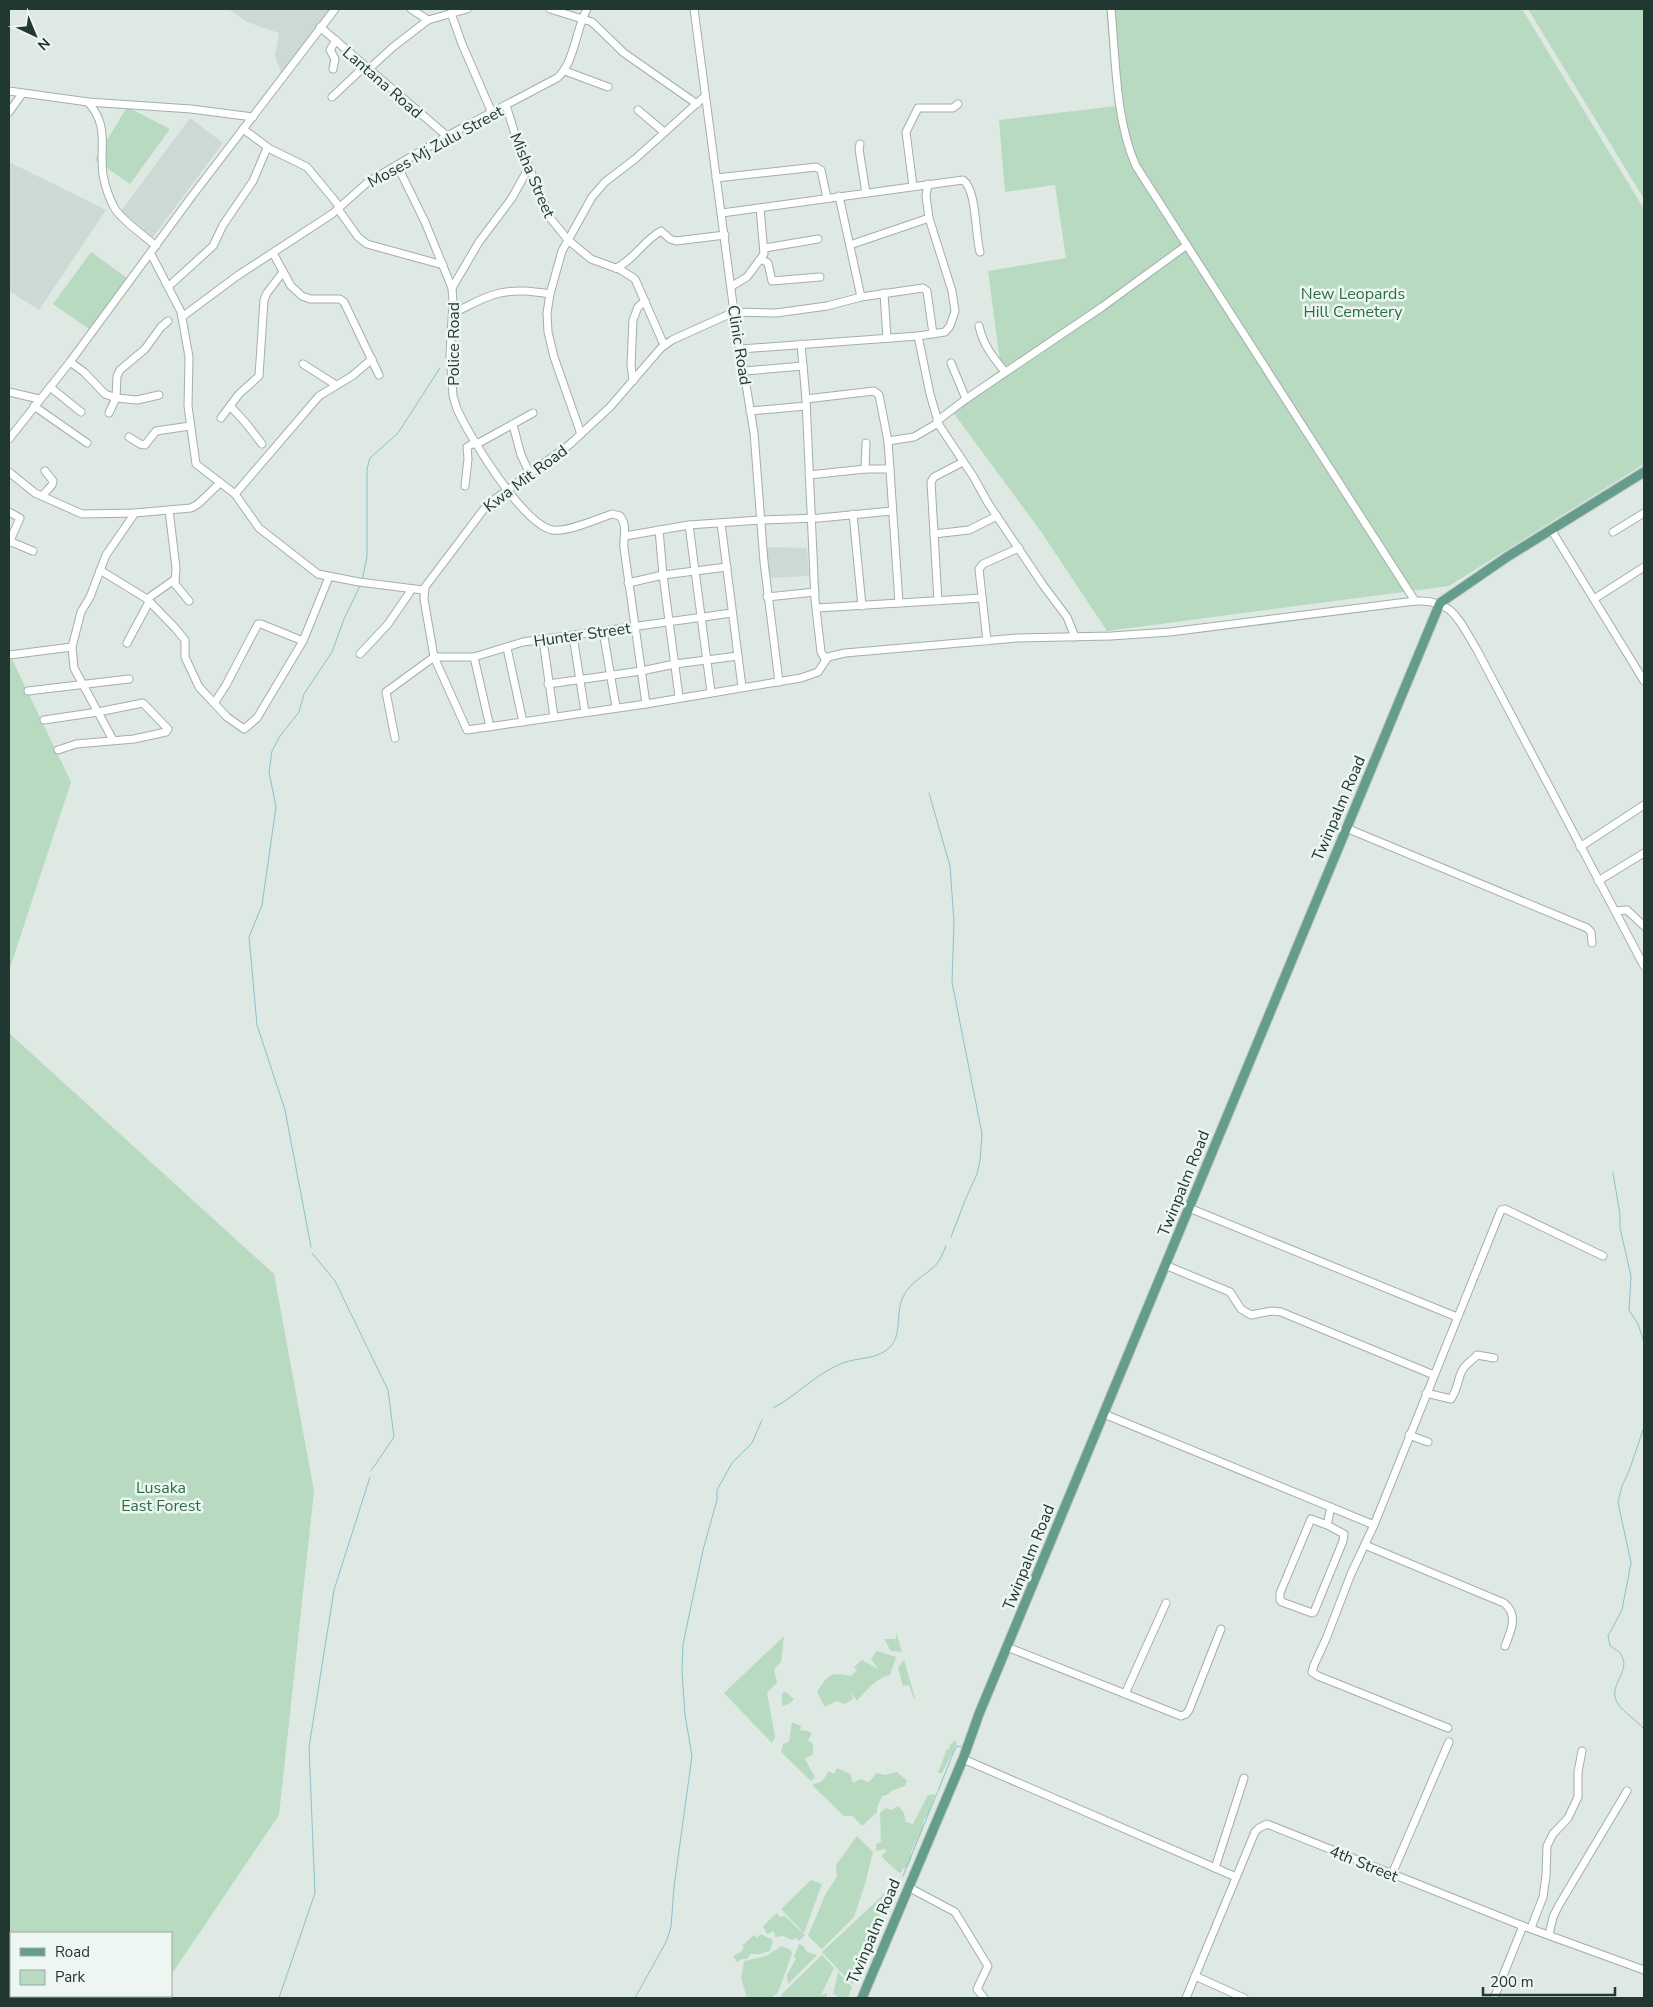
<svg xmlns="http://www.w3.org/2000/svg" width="1653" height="2007" viewBox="0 0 1653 2007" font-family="'Nunito Sans',sans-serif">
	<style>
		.built { fill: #cdd9d3 }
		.green { fill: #b8dac0 }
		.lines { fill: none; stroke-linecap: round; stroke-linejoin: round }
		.stream { stroke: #88c3cc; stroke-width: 1 }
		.minor-casing { stroke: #a1b0ab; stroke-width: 9 }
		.major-casing { stroke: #bcc3c1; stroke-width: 11 }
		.minor { stroke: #fff; stroke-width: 7 }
		.major { stroke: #659d8d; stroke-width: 9 }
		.labels { text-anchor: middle; stroke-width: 5; stroke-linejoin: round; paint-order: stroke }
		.street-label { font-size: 16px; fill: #203831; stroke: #eef6f2 }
		.park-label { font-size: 16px; fill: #2d6c45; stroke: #eef6f2 }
	</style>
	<rect width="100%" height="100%" fill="#dee9e4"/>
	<g class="built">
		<polygon points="228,9 332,9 282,76 275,55 279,33 247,22"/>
		<polygon points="190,118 223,143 153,237 121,211"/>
		<polygon points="9,162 106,210 39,310 9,291"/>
		<polygon points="766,547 807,548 809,576 768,578"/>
	</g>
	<g class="green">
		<polygon points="1106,9 1522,9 1644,209 1644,464 1449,586 1107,631 1042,533 949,407 1001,369 988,271 1066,258 1055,185 1005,192 999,120 1115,106"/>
		<polygon points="1528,9 1644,9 1644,199"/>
		<polygon points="127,107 170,129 130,184 95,160"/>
		<polygon points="91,252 127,278 89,329 53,304"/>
		<polygon points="9,653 71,782 9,971"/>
		<polygon points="9,1033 274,1274 314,1491 279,1815 171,1975 171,1933 11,1933 11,1996 157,1996 156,1998 9,1998"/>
		<polygon points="896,1632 902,1652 891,1651 884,1639 896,1639"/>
		<polygon points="784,1636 781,1662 774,1669 777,1683 767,1692 775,1737 772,1743 724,1693"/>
		<path d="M877,1651L896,1657L890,1675C878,1677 864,1692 857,1701L851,1692L853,1699L845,1704L836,1701L825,1707L817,1692C829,1674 829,1672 851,1676L857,1670L854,1667L862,1660L878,1669L871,1659Z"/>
		<polygon points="904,1660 915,1698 914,1699 909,1685 903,1686 898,1668"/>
		<polygon points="786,1692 794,1699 790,1703 782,1706 782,1693"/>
		<polygon points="792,1722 801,1726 800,1730 808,1731 812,1734 808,1740 813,1744 813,1754 805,1759 815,1777 811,1781 781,1752 783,1744 789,1742"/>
		<polygon points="955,1740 957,1744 942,1773 938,1773 947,1749 949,1749 950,1745"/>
		<polygon points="837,1768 850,1774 853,1783 860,1779 869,1782 877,1773 885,1775 897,1772 907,1781 905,1786 893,1790 887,1795 882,1796 877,1807 877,1812 862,1826 853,1816 844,1816 812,1785 822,1781 829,1771 834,1774"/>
		<polygon points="935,1794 928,1815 924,1819 922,1830 911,1852 911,1860 906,1868 903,1868 901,1873 898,1872 881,1856 886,1852 885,1849 876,1851 876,1844 881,1842 880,1813 886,1808 891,1810 898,1806 904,1813 906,1822 913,1824 928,1795"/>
		<polygon points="857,1836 873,1852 865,1884 854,1917 822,1949 808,1936 826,1893 837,1877 836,1865"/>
		<polygon points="811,1880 822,1884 804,1933 781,1909"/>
		<polygon points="898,1881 885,1901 875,1932 854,1970 855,1982 852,1984 822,1952"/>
		<polygon points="777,1913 780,1917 785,1916 805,1935 799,1941 797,1938 792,1940 783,1936 775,1937 774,1931 767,1934 763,1926"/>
		<polygon points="761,1934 773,1940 770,1951 760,1954 751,1954 747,1959 742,1959 737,1962 733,1956 741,1952 744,1947 742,1946 754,1935 757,1938"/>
		<polygon points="799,1944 803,1946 807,1952 817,1955 788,1984 787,1975 796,1959 794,1957"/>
		<polygon points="782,1946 791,1950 792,1954 778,1992 772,1998 747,1998 741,1978 744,1961 766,1956"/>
		<polygon points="822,1955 834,1968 821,1995 827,1993 827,1998 781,1998 782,1994"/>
		<polygon points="838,1972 852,1987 848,1998 835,1998 838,1996 833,1994"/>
	</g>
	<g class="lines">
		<g class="stream">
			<polyline points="362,580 367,557 367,469 370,458 398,433 440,368"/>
			<polyline points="929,793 950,866 954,922 952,982 982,1134 980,1161 977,1174 966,1198 951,1237"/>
			<polyline points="1613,1173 1620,1214 1620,1228 1631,1276 1629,1310 1638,1324 1644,1342"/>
			<polyline points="311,1247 285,1110 257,1025 249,937 262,905 276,807 269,772 272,751 280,736 299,712 304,694 332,652 344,619 360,586"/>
			<polyline points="312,1253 335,1281 388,1390 394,1437 371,1471"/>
			<path d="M773,1408C797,1396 816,1373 843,1363C858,1357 876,1360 889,1348C903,1335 895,1313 903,1297C911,1281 923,1277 935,1266C940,1261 943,1253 946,1246"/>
			<path d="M1644,1427L1629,1471L1622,1486L1618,1502L1631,1563L1622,1610L1608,1636L1610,1646C1613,1648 1617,1650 1619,1652C1633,1668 1612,1681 1615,1697C1618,1710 1636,1719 1644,1729"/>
			<polyline points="938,1791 954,1751 957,1746 963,1747"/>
			<polyline points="903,1876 937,1793"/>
			<polyline points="279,1998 315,1893 309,1747 334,1590 370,1477"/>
			<polyline points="635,1998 666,1942 671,1927 674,1887 692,1756 685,1715 682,1672 683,1644 703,1550 717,1500 717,1490 732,1463 752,1443 762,1420"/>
		</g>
		<defs>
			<g id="minor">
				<polyline points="411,9 428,20"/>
				<polyline points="550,9 592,22 624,53 697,104"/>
				<polyline points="694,9 734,312 754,433 764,562 779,682"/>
				<path d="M1111,9C1116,59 1115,119 1136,166L1415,601"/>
				<polyline points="451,13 462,44 492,113"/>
				<polyline points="320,27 447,136"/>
				<polyline points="333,69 335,59 330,50 336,40"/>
				<polyline points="369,69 393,47 428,20 467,9"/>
				<polyline points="565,71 608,87"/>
				<polyline points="9,91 88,102 191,109 253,117"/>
				<polyline points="332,97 365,66"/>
				<path d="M88,102C110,127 99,146 103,175C105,185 109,198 114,207C119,218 146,237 156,246"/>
				<polyline points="506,105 515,134 551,219 568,240 591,259 621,270 635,279 664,345"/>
				<polyline points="638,110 664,132"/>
				<polyline points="9,112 22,94"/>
				<polyline points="243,129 270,149 307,167 340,207"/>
				<polyline points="860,144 859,149 866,193"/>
				<path d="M397,165L425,222L452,288L453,302L450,355L453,396L457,409C469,436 524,526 553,530C568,532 597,519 612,514L620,516C628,526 623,536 624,548L646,704"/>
				<polyline points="716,178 816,167 821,170 827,198"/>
				<polyline points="913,186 906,132 918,108 953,108 958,104"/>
				<polyline points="839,196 861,297"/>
				<polyline points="338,209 358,237 367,244 443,265"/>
				<path d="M722,213L963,180C977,190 975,235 980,252"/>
				<polyline points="850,245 929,218"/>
				<polyline points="765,248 818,239"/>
				<polyline points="273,253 291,286 302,296 310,299 340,299 344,302 379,375"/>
				<polyline points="151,254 181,312 189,357 188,406 196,464 235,494 259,528 318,574 359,582 423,590"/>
				<polyline points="761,259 768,263 772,281 820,277"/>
				<path d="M616,268C634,260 643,241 661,231L670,239L676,241L725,235"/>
				<polyline points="732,286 747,277 764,254 760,208"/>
				<polyline points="168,287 213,246 223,225 253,181 267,148"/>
				<polyline points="452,288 479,242 512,198 529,167"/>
				<polyline points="884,293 887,338"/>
				<path d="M453,313C467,307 481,298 496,294C514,289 532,291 550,294"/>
				<path d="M182,317L237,276L332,214L368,182L447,136L557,78C574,65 576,28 587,9"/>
				<path d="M979,326C983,345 993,357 1005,372"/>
				<path d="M933,334L927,291L923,288L861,297L827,306L776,313L734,312L672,340L661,348L610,407L569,445L487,505L425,587L424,599L434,657L467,730L646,704L801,678L818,672L828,657L845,653L1017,638L1111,636L1170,632L1415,601C1454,599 1459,621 1477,650L1644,966"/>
				<polyline points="918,336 930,394 939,425 973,476 988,503 1043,585 1067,617 1075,637"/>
				<polyline points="801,344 806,399 815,600 821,652 825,659"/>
				<polyline points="741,349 918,336 945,332 950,326 955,311 952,291 929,218 926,196 928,184"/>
				<polyline points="70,362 84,372 105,394 116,398 137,400 159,395"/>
				<polyline points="951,363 966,399"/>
				<polyline points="303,364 336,385"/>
				<polyline points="745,371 803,366"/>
				<polyline points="633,381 631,365 633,320 638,307 645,301"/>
				<polyline points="50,387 81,412"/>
				<polyline points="9,392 39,399"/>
				<polyline points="806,399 874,391 879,395 888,441 899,603"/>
				<polyline points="34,406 87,443"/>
				<polyline points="230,406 245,422 262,444"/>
				<polyline points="750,411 806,406"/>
				<polyline points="109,413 116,398 117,376 120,370 145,349 161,327 168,321"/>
				<polyline points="221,418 239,394 259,376 264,300 267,293 283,272"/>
				<polyline points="937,421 966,399 1102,307 1187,245"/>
				<polyline points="513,425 521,455 530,474"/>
				<polyline points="581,434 554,357 548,332 547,313 550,294 562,251 592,197 605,182 635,159 705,96"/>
				<polyline points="129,437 140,444 145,445 156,431 190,426"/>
				<polyline points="9,439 70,362 192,196 335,9"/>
				<polyline points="888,441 914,437 938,423"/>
				<polyline points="477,444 533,413"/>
				<polyline points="865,469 866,443"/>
				<polyline points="9,472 35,493 82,514 135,513 191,508 198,504 220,483"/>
				<polyline points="809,475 865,469 890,469"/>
				<polyline points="465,486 468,459 467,447 476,442"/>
				<polyline points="235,494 319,396 352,376 372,359"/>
				<polyline points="42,496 52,485 53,481 45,471"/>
				<polyline points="169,510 176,568 175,584 189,601"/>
				<polyline points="9,512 20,518 9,543"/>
				<polyline points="853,514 862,606"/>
				<polyline points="721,523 742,687"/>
				<polyline points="689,525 711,692"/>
				<polyline points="659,530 663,575 679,697"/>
				<polyline points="1552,531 1644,681"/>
				<polyline points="1613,532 1644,513"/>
				<polyline points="934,534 969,530 997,516"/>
				<polyline points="625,536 689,525 760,520 819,518 892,511"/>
				<polyline points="9,541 33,551"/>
				<polyline points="100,570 147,599 176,629 185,640 185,657 199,687 227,717 244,729 257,718 303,641 329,577"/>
				<polyline points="628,583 663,575 727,567"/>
				<polyline points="767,597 815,592"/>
				<polyline points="147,599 174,580"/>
				<polyline points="1594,599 1644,567"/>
				<polyline points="938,601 931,482 934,477 963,462"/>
				<polyline points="817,608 982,598"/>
				<polyline points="603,631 616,707"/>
				<polyline points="573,636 585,712"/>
				<polyline points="543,640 554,717"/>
				<polyline points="987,641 979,569 983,564 1019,548"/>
				<polyline points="127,643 149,602"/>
				<polyline points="507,648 523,722"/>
				<polyline points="360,654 388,624 412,589"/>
				<polyline points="9,655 72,647"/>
				<polyline points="474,657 490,727"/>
				<polyline points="548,684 641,671 675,664 738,656"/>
				<polyline points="28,691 129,679"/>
				<polyline points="215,702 226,685 258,624 261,624 303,641"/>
				<polyline points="44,720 98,712 143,703 168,729 166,732 134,739 76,744 58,750"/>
				<polyline points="395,738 386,692 434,657 474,657 523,642 732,613"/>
				<polyline points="113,740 74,668 72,647 81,612 90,597 106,555 135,513"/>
				<polyline points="1346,828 1587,928 1591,932 1592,943"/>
				<polyline points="1580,847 1644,805"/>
				<polyline points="1598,881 1644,853"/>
				<polyline points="1615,911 1627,910 1644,926"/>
				<polyline points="1189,1208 1457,1317"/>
				<polyline points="1165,1265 1230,1292 1241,1309 1251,1315 1272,1311 1281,1312 1434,1375"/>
				<path d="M1426,1393L1451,1399C1459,1387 1457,1379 1463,1369C1466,1364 1473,1360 1477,1355L1494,1358"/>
				<polyline points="1104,1414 1374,1525 1501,1210 1505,1209 1603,1256"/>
				<polyline points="1409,1435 1428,1442"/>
				<polyline points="1327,1525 1344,1534 1343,1541 1314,1612 1312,1613 1282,1602 1280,1600 1280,1593 1311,1519 1327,1525 1331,1507"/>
				<polyline points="1374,1525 1351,1574 1326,1639 1314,1665 1312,1672 1318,1676 1448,1728"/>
				<path d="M1365,1545L1504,1603C1519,1615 1511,1631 1505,1646"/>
				<polyline points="1007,1647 1181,1716 1186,1714 1189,1710 1221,1629"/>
				<polyline points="1125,1694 1166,1603"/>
				<polyline points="963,1759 1236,1877"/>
				<polyline points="1215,1868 1244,1778"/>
				<polyline points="1392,1874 1449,1742"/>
				<polyline points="908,1887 955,1912 988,1966 977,1989 984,1998"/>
				<polyline points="1531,1928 1543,1897 1546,1876 1547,1846 1553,1834 1568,1818 1578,1797 1578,1772 1582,1751"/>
				<polyline points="1549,1935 1553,1917 1559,1905 1627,1791"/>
				<polyline points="1195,1976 1244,1998"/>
				<polyline points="1186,1998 1255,1832 1259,1828 1267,1824 1523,1926 1644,1970"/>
				<polyline points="1494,1998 1523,1926"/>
			</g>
			<polyline id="major" points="862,1998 963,1759 979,1714 1440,603 1507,557 1644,472"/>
		</defs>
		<use href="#minor" class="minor-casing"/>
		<use href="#major" class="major-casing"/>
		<use href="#minor" class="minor"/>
		<use href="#major" class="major"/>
	</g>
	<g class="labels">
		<g class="street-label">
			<text transform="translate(383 82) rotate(41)" y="6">Lantana Road</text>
			<text transform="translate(435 146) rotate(-29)" y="6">Moses Mj Zulu Street</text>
			<text transform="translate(533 175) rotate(67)" y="6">Misha Street</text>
			<text transform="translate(453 344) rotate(-90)" y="6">Police Road</text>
			<text transform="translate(740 345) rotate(81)" y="6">Clinic Road</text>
			<text transform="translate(525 478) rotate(-37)" y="6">Kwa Mit Road</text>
			<text transform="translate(582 634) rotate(-8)" y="6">Hunter Street</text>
			<text transform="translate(1338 808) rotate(-67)" y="6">Twinpalm Road</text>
			<text transform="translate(1183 1183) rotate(-68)" y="6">Twinpalm Road</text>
			<text transform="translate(1028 1557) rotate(-68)" y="6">Twinpalm Road</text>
			<text transform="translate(1364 1863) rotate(22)" y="6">4th Street</text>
			<text transform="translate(873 1931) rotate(-67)" y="6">Twinpalm Road</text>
		</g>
		<g class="park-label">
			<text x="1353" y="299">New Leopards<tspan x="1353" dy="18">Hill Cemetery</tspan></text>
			<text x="161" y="1493">Lusaka<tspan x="161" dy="18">East Forest</tspan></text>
		</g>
	</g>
	<rect width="1653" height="2007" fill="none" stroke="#203831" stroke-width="20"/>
	<rect x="10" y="1932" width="162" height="65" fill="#eef6f2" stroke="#9caaa5"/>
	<rect x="20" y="1948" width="25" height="8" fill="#659d8d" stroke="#9caaa5"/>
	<text x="55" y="1957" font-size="15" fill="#203831">Road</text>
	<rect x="20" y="1970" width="25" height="15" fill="#b8dac0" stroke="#9caaa5"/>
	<text x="55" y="1982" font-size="15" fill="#203831">Park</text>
	<g transform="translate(35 35) rotate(136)" stroke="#eef6f2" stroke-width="4" paint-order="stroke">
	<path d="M0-4L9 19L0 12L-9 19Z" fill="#203831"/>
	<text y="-8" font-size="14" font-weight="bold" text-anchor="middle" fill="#203831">N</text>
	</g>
	<path d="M1483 1987v8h132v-8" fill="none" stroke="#203831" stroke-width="2.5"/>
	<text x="1490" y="1987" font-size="15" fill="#203831" stroke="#eef6f2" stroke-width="4" paint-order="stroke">200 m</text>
</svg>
